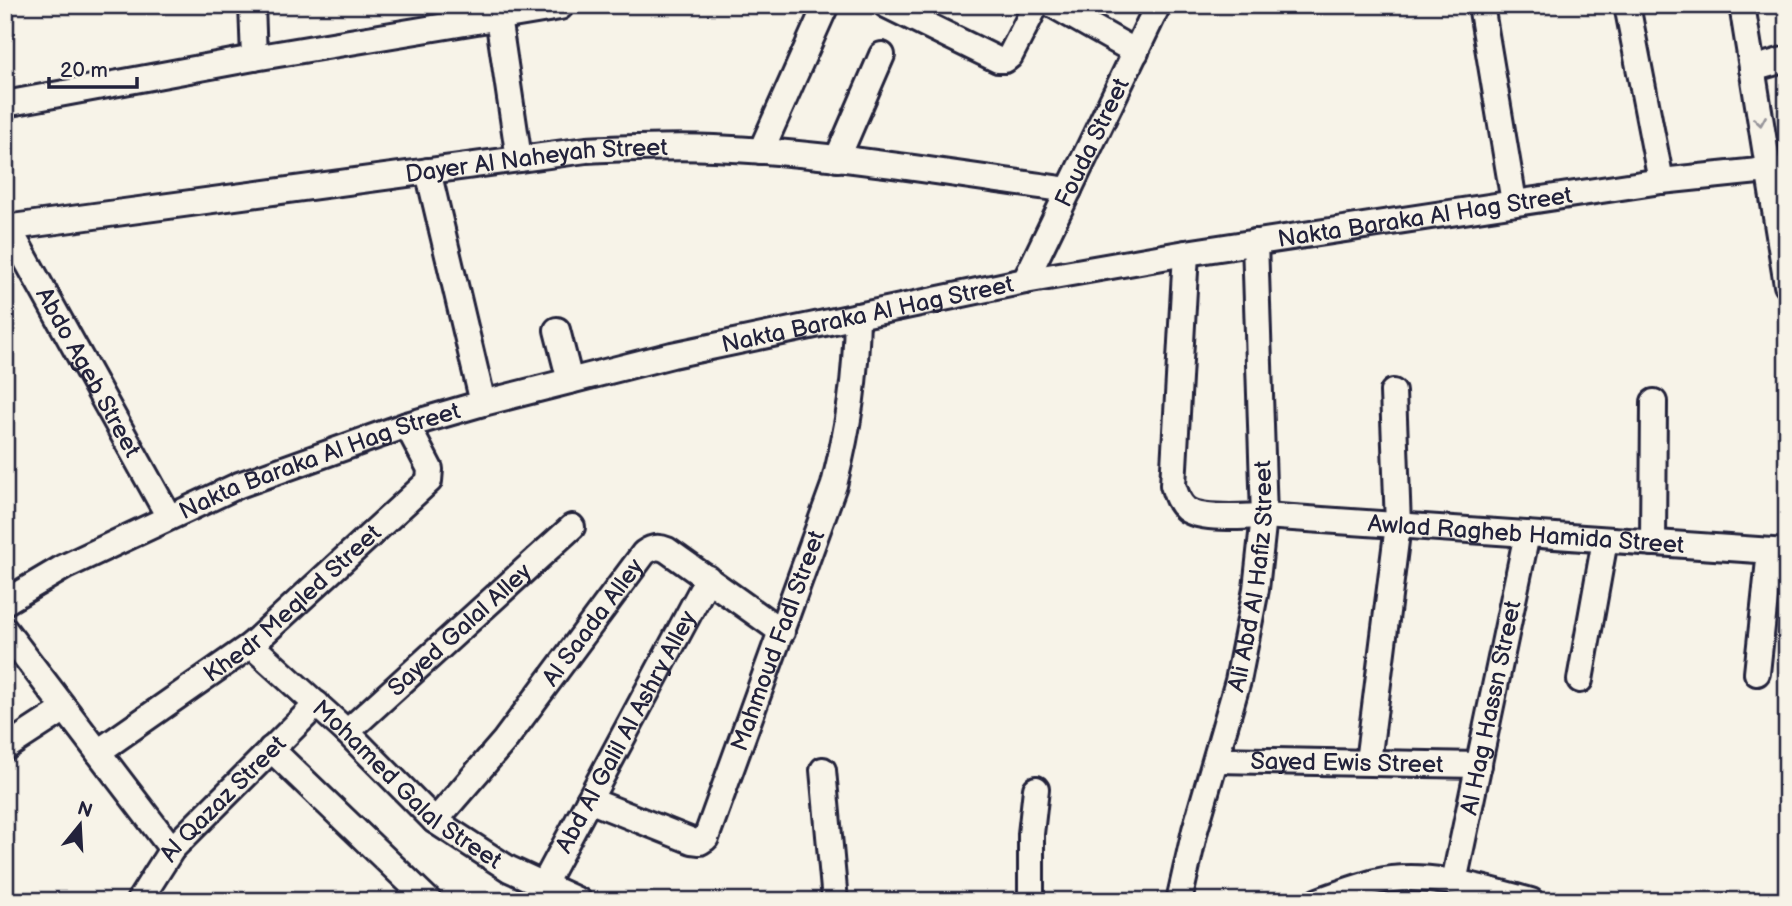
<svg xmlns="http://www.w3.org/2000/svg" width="1792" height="906" viewBox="0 0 1792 906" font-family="'Balsamiq Sans',sans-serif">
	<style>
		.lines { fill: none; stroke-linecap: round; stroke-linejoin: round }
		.street-casing { stroke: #22223b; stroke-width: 30 }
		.street { stroke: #f7f3e8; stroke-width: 24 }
		.oneway { stroke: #97959a }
		.labels { text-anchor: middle; stroke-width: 6; stroke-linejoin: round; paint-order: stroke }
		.street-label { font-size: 24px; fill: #22223b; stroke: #f7f3e8 }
	</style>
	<rect width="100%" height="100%" fill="#f7f3e8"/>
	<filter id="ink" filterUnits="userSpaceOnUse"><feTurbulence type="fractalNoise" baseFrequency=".0143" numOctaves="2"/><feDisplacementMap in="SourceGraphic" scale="14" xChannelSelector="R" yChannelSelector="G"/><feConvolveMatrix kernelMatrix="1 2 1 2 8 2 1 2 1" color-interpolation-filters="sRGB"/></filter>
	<g filter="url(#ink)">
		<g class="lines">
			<defs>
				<g id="street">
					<polyline points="252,5 254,58"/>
					<polyline points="886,5 998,60 1005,60 1010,56 1036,5"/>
					<polyline points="1053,5 1136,52"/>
					<polyline points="1481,5 1514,202"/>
					<polyline points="1627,5 1661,181"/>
					<polyline points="1742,5 1787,285"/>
					<polyline points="498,17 519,159"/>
					<polyline points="1752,69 1787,59"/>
					<polyline points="5,104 254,58 560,7"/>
					<polyline points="761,151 826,5"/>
					<polyline points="837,159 882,55"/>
					<polyline points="428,171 483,403"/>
					<path id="s1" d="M8,227L169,517"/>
					<path id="s2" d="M5,228L586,150C629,148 672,146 714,148C833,153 951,174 1069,190"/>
					<path id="s3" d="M1186,253L1173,485C1176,494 1178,502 1186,509C1202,521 1245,516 1264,516L1787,552"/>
					<path id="s4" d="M1025,281L1158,5"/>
					<polyline points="557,330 570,381"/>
					<polyline points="1653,543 1654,402"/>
					<path id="s5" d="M5,602L64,567L239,485L407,425L483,403L672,355L1025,281L1186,253L1661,181L1768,170"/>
					<polyline points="5,630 172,849"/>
					<path id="s6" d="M251,645L347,732L435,821L509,869L579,901"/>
					<polyline points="1757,673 1770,551"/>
					<polyline points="1580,680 1605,540"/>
					<path id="s7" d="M347,732L572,527"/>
					<polyline points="5,748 65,709"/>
					<polyline points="271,749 429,901"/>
					<path id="s8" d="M98,752L251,645L429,481L430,469L407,425"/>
					<path id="s9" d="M1216,760L1479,765"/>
					<polyline points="1368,762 1398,525 1393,392"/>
					<polyline points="823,770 835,901"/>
					<path id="s10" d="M589,800L692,841L700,842L706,838L834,485C849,425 856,378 857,316"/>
					<path id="s11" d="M435,821L505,740L644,553C652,547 658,546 667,550L782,632"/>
					<path id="s12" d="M1454,882L1527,534"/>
					<path id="s13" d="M543,886L708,578"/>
					<path id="s14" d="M139,901L172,849L317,704"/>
					<polyline points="1031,901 1031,834 1036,789"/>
					<path id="s15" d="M1179,901L1195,830L1238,681L1256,589L1264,516L1255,242"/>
					<path d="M1318,901C1337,894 1356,887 1375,882C1426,870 1482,888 1531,901"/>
				</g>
			</defs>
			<use href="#street" class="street-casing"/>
			<use href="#street" class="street"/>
		</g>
		<defs><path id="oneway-chevron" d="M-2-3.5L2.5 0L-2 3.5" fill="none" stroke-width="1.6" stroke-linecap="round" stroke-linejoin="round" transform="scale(1.75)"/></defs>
		<use class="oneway" href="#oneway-chevron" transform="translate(1760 121) rotate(81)"/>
	</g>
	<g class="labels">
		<g class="street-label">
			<text dy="8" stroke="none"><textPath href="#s4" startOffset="154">Fouda Street</textPath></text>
			<text dy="8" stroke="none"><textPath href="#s2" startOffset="536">Dayer Al Naheyah Street</textPath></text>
			<text dy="8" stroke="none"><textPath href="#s5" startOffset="1480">Nakta Baraka Al Hag Street</textPath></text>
			<text dy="8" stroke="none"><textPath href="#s5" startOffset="914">Nakta Baraka Al Hag Street</textPath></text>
			<text dy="8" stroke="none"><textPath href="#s1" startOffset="166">Abdo Ageb Street</textPath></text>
			<text dy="8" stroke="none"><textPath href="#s5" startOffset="346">Nakta Baraka Al Hag Street</textPath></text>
			<text dy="8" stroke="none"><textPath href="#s3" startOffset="602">Awlad Ragheb Hamida Street</textPath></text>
			<text dy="8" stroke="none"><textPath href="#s15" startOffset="334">Ali Abd Al Hafiz Street</textPath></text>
			<text dy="8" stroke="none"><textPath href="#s8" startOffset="245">Khedr Meqled Street</textPath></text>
			<text dy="8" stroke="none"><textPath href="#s11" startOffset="254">Al Saada Alley</textPath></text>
			<text dy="8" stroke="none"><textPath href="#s7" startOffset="152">Sayed Galal Alley</textPath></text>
			<text dy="8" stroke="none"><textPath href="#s10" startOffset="336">Mahmoud Fadl Street</textPath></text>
			<text dy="8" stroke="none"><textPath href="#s12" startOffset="178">Al Hag Hassn Street</textPath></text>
			<text dy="8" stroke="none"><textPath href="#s13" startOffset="175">Abd Al Galil Al Ashry Alley</textPath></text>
			<text dy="8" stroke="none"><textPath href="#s9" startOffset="131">Sayed Ewis Street</textPath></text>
			<text dy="8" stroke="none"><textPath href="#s6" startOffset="210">Mohamed Galal Street</textPath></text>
			<text dy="8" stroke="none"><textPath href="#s14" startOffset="133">Al Qazaz Street</textPath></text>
		</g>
	</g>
	<rect width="1792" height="906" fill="none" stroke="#f7f3e8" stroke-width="28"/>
	<rect x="14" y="14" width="1764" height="878" fill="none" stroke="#22223b" stroke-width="2.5" filter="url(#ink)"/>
	<g transform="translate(80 825) rotate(18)" stroke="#f7f3e8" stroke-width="5" paint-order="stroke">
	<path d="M0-5L12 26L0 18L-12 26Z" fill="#22223b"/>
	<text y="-10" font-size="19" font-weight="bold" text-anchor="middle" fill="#22223b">N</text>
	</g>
	<path d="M49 77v10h88v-10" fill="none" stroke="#22223b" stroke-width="3.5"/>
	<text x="60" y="77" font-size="21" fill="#22223b" stroke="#f7f3e8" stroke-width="5" paint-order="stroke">20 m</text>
</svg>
